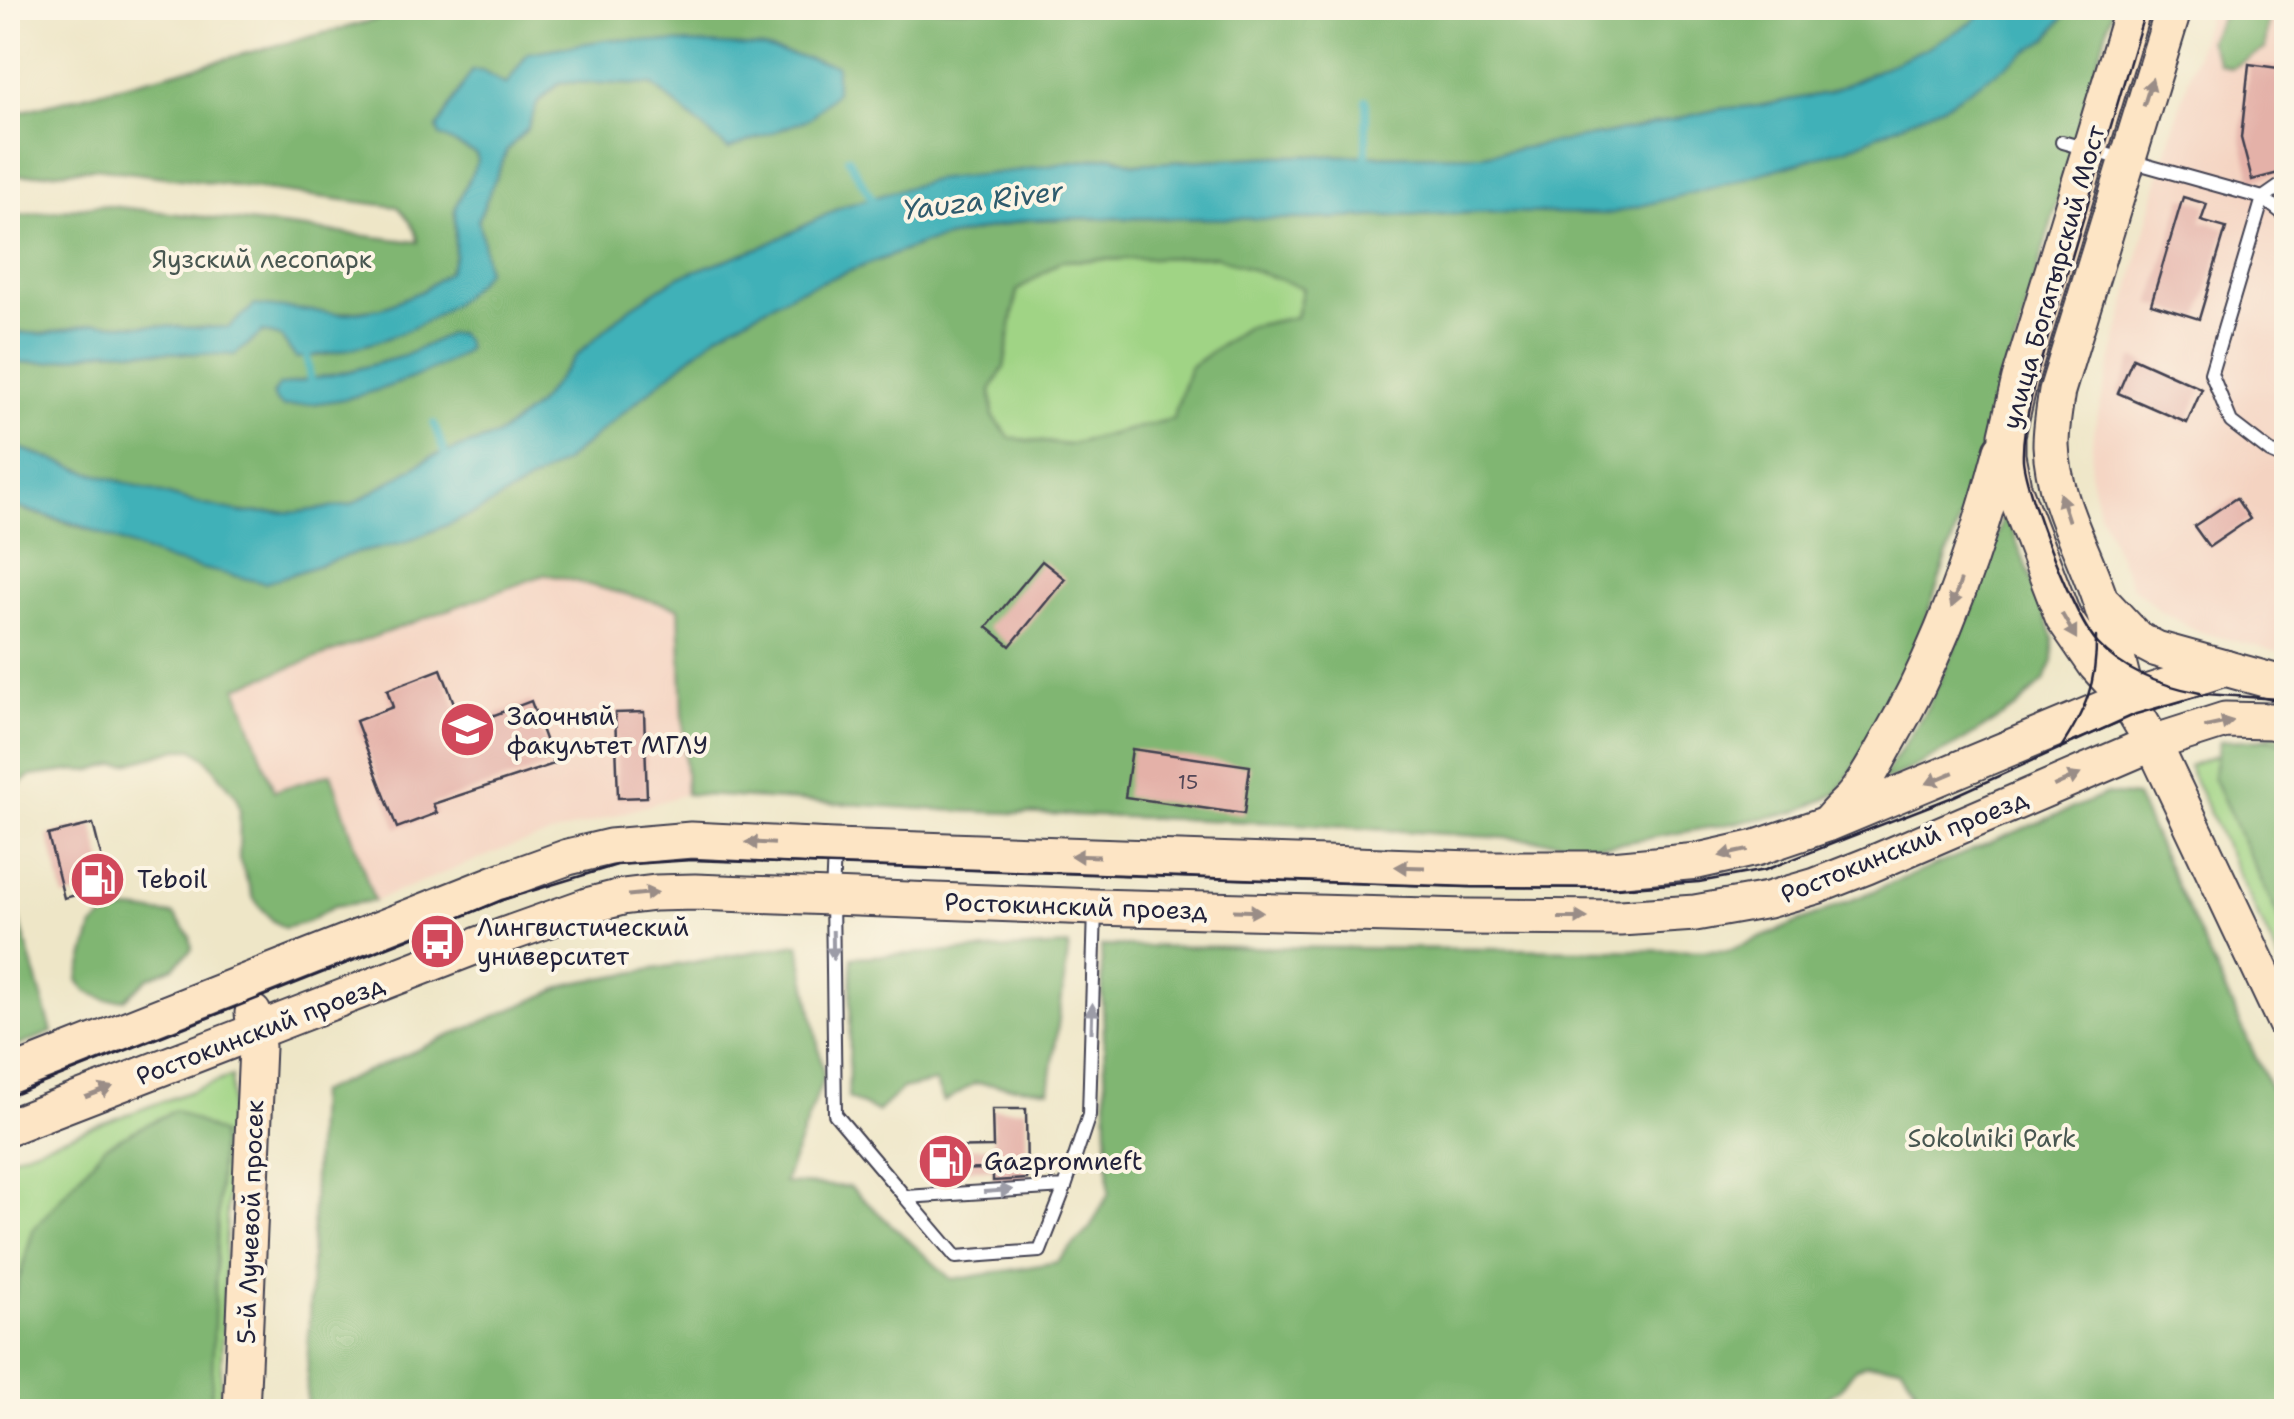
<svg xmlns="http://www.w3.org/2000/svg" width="2294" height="1419" viewBox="0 0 2294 1419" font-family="'Shantell Sans',sans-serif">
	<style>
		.built { fill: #f4d3c1 }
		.green { fill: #a0d485; stroke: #617b60; stroke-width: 2.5 }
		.forest { fill: #80b672; stroke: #516c56; stroke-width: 2.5; fill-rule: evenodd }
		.water { fill: #40b1b8; stroke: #316a7a; stroke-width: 2.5 }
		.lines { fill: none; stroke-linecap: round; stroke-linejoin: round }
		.stream { stroke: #40b1b8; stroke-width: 8 }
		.building { fill: #e4b1a8 }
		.lane-casing { stroke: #413f50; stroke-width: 16 }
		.secondary-casing { stroke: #413f50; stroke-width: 39 }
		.lane { stroke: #fff; stroke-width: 12 }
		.secondary { stroke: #fde5c5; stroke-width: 35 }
		.tram { stroke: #22223b; stroke-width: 2.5 }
		.oneway { fill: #9a8d87 }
		.oneway2 { fill: #9c9ca7 }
		.labels { text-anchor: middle; stroke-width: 8; stroke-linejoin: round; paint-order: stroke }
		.number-label { font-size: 20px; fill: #524656 }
		.park-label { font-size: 25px; fill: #485751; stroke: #fcf5e5 }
		.street-label { font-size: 25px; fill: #22223b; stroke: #fcf5e5 }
		.poi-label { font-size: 25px; fill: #22223b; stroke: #fcf5e5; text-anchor: start }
		.water-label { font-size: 28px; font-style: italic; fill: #2e5b6d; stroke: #fcf5e5 }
	</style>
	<rect width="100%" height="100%" fill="#fcf5e5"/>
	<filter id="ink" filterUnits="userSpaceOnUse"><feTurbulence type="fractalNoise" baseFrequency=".01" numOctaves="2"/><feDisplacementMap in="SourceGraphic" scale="20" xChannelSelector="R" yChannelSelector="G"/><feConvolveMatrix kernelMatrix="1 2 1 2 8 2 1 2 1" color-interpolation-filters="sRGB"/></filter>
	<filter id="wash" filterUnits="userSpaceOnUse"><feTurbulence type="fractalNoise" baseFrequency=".0048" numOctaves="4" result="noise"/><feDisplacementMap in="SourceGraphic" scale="40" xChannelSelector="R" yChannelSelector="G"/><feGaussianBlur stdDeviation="2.25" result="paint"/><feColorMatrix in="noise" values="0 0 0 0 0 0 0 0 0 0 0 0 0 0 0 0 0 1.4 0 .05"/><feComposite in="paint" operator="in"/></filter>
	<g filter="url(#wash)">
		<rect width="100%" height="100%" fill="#eee6c7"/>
		<g class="built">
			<polygon points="2210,8 2286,8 2286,654 2200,632 2162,612 2132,586 2099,511 2090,472 2093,433 2161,169"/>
			<polygon points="546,574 679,608 686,794 504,849 374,901 331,773 274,791 237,687"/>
		</g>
		<g class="green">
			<polygon points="1214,256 1303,287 1296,317 1247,327 1190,367 1173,419 1067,445 1010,438 993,416 991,390 1004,367 1017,291 1061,261"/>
			<polygon points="2274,734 2286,738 2286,975 2188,766"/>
			<polygon points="232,1076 219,1411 8,1412 8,1158"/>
		</g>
		<g class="forest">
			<path d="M421,8H1985L1973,22L1926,48L1828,93L1758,106L1719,109L1629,130L1483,155L1277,156L1135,164L1112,156L1015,171L844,206L764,246L678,277L628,309L576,356L536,406L496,436L431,457L351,505L300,512L243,513L196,503L88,472L8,444V363L51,362L108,350L235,355L262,332L281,337L296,358L325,355L383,339L438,315L483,241L478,220L507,150L527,129L538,102L560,82L653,85L729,149L759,47L506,85L482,71L459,145L476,154L478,160L455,209V256L448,272L422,291L381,308L229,327L199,328L98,323L44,334L8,332V217L101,205L418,242C417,228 407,217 398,207L95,168L8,177V115ZM449,334L467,349L460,355L418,375L349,398L287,384L350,371L404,356Z"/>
			<path d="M2070,8H2113L1999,404L1911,663L1878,730L1838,793L1797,812L1610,845L1284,823L959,811L686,794L679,608L546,574L237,687L274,791L331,773L374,901L334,906L304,923L284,928L272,920L254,899L239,859L240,810L237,797L206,758L193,749H178L127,764H117L91,771L76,770L31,776L8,792V505L265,583L352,554L404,543L478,512L564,462L719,333L794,292L924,243L1025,220L1091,218L1313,219L1496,212L2048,39ZM1214,256L1303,288L1296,317L1247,327L1190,367L1173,419L1067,445L1010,438L993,416L991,390L1004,367L1017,291L1061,261Z"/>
			<polygon points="2224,8 2269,8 2265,49 2231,68 2219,64 2209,40 2222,17"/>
			<polygon points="2005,511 2053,637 2053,661 2044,681 2016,708 1958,744 1893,778 1881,781 1927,708 1977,597"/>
			<polygon points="2270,739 2286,743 2286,934 2213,777 2220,741"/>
			<polygon points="2107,794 2136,797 2286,1123 2286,1411 1914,1411 1915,1386 1902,1366 1866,1364 1855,1369 1840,1389 1804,1412 306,1411 317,1093 573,983 799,944 824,1076 784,1183 850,1187 952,1280 1057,1262 1090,1228 1109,1193 1101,946 1729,951"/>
			<polygon points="8,880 52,1032 8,1050"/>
			<polygon points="130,910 174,915 190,936 192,949 174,967 148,978 125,999 107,1000 86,991 78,980 93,927 103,918"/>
			<polygon points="1069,946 1049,1090 975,1083 944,1102 935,1082 902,1089 877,1112 848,1098 852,957"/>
			<polygon points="175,1110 221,1134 211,1411 8,1411 8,1318 33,1230 105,1146"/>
		</g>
		<g class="water">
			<polygon points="1985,8 2070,8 2048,38 1947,104 1848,148 1719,186 1609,214 1496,212 1313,219 1091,218 1025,220 924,243 794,292 719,333 564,462 478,512 404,543 352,554 265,583 169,561 79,525 8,505 8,444 88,472 196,503 243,513 299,512 351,505 431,457 496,436 536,406 576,356 628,309 678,277 764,246 844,206 933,180 1015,171 1112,156 1135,164 1277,156 1483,155 1629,130 1719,109 1758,106 1828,93 1926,48 1973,22"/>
			<path d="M611,39L759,47L836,65V92L809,119L728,149L653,85L560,82L538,102L527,129L507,150L478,220L483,241L486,271C442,329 365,350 296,358L281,337L263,332L235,355L108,350L51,362L8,363V332L44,334L98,323L199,328L229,327L255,305L343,314L381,308L422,291L448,272L455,256V209L478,160L476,154L440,136L437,128L472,71H482L506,85L528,53Z"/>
			<path d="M449,334H459L465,340L467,349C443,370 379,391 348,398C327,403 305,404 283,407L276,401L273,394L278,386L350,371L404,356Z"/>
		</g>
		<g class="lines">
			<g class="stream">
				<polyline points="1366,100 1366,165"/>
				<polyline points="848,158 876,206"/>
				<polyline points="306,350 310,380 317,387"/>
				<polyline points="434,424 446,457"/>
			</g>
		</g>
		<g id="blocks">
			<g class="building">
				<polygon points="2249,64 2286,69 2286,171 2252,180 2241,138"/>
				<polygon points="2183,197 2207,204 2201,221 2226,228 2199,319 2151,304"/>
				<polygon points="2133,358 2202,389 2187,423 2118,393"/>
				<polygon points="2236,498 2250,519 2209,547 2194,526"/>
				<polygon points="1042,561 1065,579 1010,646 987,627"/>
				<polygon points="441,669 463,727 531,701 554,764 433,804 437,813 397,828 356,721 393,707 387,690"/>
				<polygon points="644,712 647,797 618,798 615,713"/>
				<polygon points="1132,749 1250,766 1244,814 1125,797"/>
				<polygon points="93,824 109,887 64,898 48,835"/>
				<polygon points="992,1109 1026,1109 1027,1179 993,1181 993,1169 930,1170 929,1148 993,1147"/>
			</g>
		</g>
	</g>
	<g filter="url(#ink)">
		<use href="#blocks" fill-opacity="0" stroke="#413f50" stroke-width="2.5"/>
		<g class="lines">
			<defs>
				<g id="lane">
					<polyline points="2062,142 2263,198 2286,216"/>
					<polyline points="2286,182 2263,198 2211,373 2231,422 2270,452 2286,459"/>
					<polyline points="834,850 832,897 835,1114 905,1197 1065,1187 1089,1115 1095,909"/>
					<polyline points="905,1197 956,1257 1040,1251 1065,1187"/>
				</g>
				<g id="secondary">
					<polyline points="2133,8 2020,379 2007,435 2007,455 2013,487 2063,617 2096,665 2127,699 2153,743 2286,1024"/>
					<polyline points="2105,605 2137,639 2156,649 2286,685"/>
					<path d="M2127,698C2119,665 2111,632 2100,600C2083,549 2053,500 2051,445C2051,427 2054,409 2057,391L2174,8"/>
					<path d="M1830,821C1836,813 1844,806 1851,799C1866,783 1877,760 1888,741C1940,652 1976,550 2002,450"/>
					<polyline points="8,1076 496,883 568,857 610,847 691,840 834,847 1472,869 1612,869 1698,861 1756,848 1827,824 2127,699 2225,668"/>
					<polyline points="8,1127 489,941 587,906 622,897 655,893 695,892 1095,907 1467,917 1620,918 1695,913 1768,900 1816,886 1867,866 2153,743 2225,720 2271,721 2286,725"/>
					<polyline points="241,1412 257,1047 253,1013"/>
				</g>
			</defs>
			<use href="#lane" class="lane-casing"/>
			<use href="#secondary" class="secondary-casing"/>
			<use href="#lane" class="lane"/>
			<use href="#secondary" class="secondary"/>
			<g class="tram">
				<path d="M2146,8L2034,384C2029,409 2022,434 2023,460C2026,494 2075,620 2098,644C2124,672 2163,686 2200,693"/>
				<path d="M2060,749C2085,711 2097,684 2096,637"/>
				<polyline points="8,1097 413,937 502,900 617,865 692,860 1470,887 1616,888 1699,882 1765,870 1950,798 2136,714 2206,694 2277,699"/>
			</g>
		</g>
		<defs><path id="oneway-solid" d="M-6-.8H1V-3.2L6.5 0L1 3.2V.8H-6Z" transform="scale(2.5)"/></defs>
		<g class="oneway">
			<use href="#oneway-solid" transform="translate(2148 92) rotate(-73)"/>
			<use href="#oneway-solid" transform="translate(2064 507) rotate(-108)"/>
			<use href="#oneway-solid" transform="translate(1956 594) rotate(109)"/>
			<use href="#oneway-solid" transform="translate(2069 626) rotate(60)"/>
			<use href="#oneway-solid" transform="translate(2219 724) rotate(-12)"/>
			<use href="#oneway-solid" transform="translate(1940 778) rotate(157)"/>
			<use href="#oneway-solid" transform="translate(2067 780) rotate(-24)"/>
			<use href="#oneway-solid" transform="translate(760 843) rotate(-177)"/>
			<use href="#oneway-solid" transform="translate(1734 853) rotate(168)"/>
			<use href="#oneway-solid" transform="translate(1085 856) rotate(-178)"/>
			<use href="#oneway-solid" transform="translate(1410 867) rotate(-178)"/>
			<use href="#oneway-solid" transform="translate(643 894) rotate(-6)"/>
			<use href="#oneway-solid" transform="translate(1248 911) rotate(2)"/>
			<use href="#oneway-solid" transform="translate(1573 918)"/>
			<use href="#oneway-solid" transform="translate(99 1092) rotate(-21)"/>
		</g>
		<g class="oneway2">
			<use href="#oneway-solid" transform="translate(833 945) rotate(89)"/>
			<use href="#oneway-solid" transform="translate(1092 1018) rotate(-88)"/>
			<use href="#oneway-solid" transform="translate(998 1191) rotate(-4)"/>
		</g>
	</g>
	<defs>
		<symbol id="university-disc" viewBox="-11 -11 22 22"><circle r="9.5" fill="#d1495b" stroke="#fcf5e5"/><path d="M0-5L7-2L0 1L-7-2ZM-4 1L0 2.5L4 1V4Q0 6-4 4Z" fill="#fff"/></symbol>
		<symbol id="fuel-disc" viewBox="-11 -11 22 22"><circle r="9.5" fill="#d1495b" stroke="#fcf5e5"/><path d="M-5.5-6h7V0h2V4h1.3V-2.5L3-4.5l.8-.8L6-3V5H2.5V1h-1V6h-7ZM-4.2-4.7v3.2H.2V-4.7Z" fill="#fff"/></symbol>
		<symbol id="bus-disc" viewBox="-11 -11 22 22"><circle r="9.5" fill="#d1495b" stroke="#fcf5e5"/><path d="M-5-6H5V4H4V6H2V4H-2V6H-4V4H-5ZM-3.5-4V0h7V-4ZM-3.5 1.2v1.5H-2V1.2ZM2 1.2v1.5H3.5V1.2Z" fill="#fff"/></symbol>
	</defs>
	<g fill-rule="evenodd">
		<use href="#university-disc" x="436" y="698" width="63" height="63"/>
		<use href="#fuel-disc" x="66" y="848" width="63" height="63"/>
		<use href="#bus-disc" x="406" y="910" width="63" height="63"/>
		<use href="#fuel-disc" x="914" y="1130" width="63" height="63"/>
	</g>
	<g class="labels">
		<g class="number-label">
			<text x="1188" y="789">15</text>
		</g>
		<g class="park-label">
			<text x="262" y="268">Яузский лесопарк</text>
			<text x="1992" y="1147">Sokolniki Park</text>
		</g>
		<g class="street-label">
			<text transform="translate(2053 277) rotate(-74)" y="9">улица Богатырский Мост</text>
			<text transform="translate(1904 846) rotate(-22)" y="9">Ростокинский проезд</text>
			<text transform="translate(1076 906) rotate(2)" y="9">Ростокинский проезд</text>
			<text transform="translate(260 1030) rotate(-21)" y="9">Ростокинский проезд</text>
			<text transform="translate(250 1222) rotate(-88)" y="9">5-й Лучевой просек</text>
		</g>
		<g class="poi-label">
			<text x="507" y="725">Заочный<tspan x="507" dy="29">факультет МГЛУ</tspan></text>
			<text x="137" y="888">Teboil</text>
			<text x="477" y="936">Лингвистический<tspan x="477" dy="29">университет</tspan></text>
			<text x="984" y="1170">Gazpromneft</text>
		</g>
		<g class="water-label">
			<text transform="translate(983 200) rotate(-7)" y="10">Yauza River</text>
		</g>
	</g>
	<rect width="2294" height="1419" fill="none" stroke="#fcf5e5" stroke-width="40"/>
</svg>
